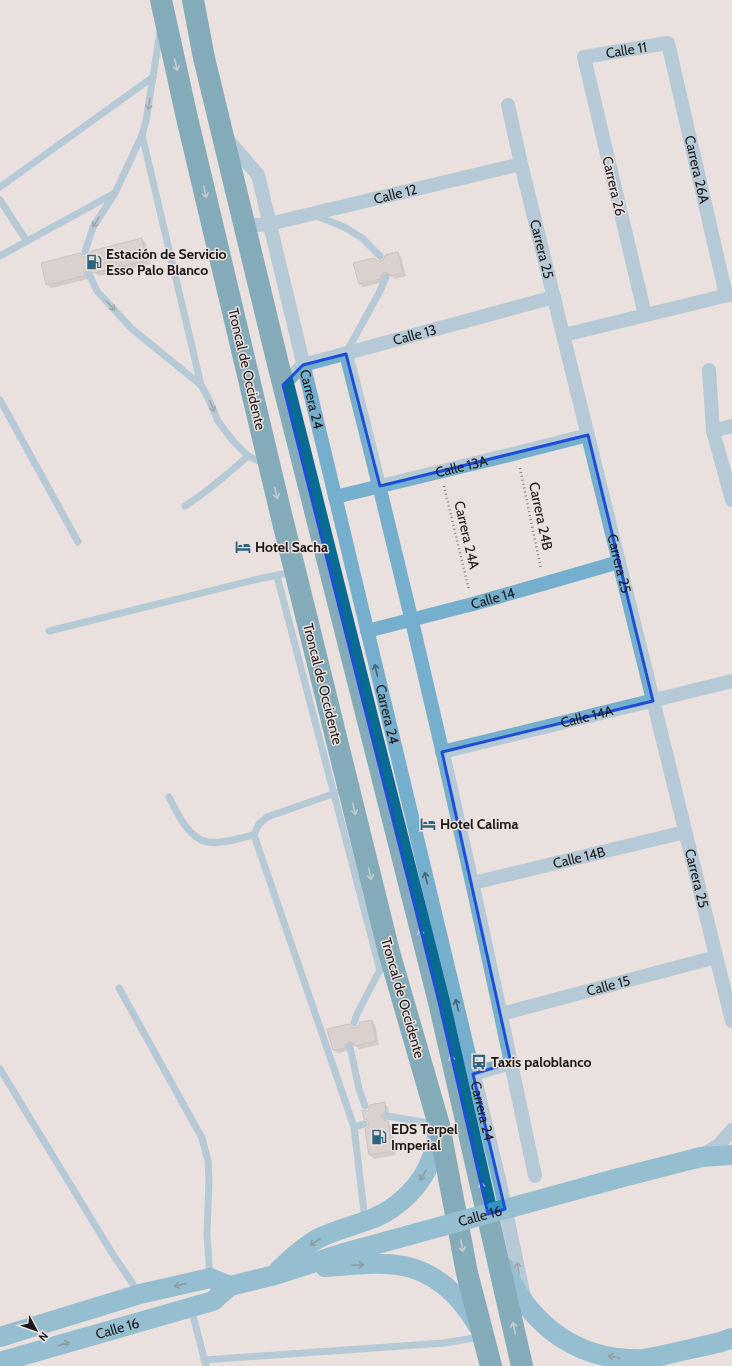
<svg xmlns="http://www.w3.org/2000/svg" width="732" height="1366" viewBox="0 0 732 1366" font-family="Cabin,sans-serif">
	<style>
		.shadow { fill: #0003 }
		.building { fill: #c8bfbc; stroke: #a89f9c }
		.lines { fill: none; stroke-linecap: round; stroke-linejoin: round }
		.path { stroke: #898380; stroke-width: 2.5; stroke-dasharray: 1 3; stroke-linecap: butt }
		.lane { stroke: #76afce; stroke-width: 7 }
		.street { stroke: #76afce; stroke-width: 14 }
		.secondary { stroke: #2f94c2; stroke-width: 20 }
		.highway { stroke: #096b91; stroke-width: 22 }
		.secondary-bridge { stroke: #2f94c2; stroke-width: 20 }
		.oneway { stroke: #90b1bf }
		.oneway2 { stroke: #486472 }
		.oneway3 { stroke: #234a5b }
		.marked { fill: none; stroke: #1d4ed8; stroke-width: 3; stroke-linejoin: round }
		.labels { text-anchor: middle; stroke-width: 3; stroke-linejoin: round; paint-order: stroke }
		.street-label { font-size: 14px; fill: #1b1817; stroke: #eae0dd }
		.poi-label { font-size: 14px; font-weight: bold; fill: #1b1817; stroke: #eae0dd; text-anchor: start }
	</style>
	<rect width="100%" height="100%" fill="#eae0dd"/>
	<g class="shadow">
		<polygon points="142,240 146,243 151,264 99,276 95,273 91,273 88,279 51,288 47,284 83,258 87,258"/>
		<polygon points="397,253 401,257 406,276 395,279 392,276 389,275 386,277 384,282 363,287 360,284 378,262 381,262"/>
		<polygon points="372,1021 375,1024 379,1045 359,1049 354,1045 350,1047 349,1051 338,1053 334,1050 352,1028 355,1029"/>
		<polygon points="384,1103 388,1107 389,1115 386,1117 386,1122 391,1126 396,1155 374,1159 370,1155 366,1129 369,1128 370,1123 365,1119 367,1112"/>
	</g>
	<g class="building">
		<polygon points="142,238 147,260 94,273 92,270 87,269 85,271 84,276 46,285 41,263 80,253 83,257 86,257 91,251"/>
		<polygon points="398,252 403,273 391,276 388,273 385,272 383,273 380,279 359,284 353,263 374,258 378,261 381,261 384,259 385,255"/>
		<polygon points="372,1020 376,1041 355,1046 353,1043 349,1042 346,1044 345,1048 333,1050 327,1029 349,1024 351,1027 355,1028 358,1026 360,1022"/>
		<polygon points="385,1102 386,1111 383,1113 382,1117 384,1120 388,1121 393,1151 369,1155 365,1129 368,1127 369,1123 367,1120 364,1119 362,1110 367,1111 369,1109 370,1105"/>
	</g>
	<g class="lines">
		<g class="path">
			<polyline points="520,468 541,569"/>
			<polyline points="444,486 469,590"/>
		</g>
		<g class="lane">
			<polyline points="142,135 201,385"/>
			<polyline points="0,187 153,77"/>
			<polyline points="0,200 26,240"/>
			<polyline points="314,215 344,227 362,238 380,256"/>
			<polyline points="85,252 93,227 115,193 142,135 146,121 160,32"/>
			<polyline points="0,256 113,194"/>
			<polyline points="89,274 97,291 132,329 201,385 209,400 218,421 233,441 248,456 265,464"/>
			<polyline points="346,353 379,293 386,277"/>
			<polyline points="0,400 78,542"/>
			<path d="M185,506C208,491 228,474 248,456"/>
			<polyline points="277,576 380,970"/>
			<polyline points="49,631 258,579 293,572"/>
			<polyline points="347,789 267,817 259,824 254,835 354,1127 365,1220"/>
			<path d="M169,797C176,811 189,840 208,842C223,844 239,838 254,835"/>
			<polyline points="119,988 202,1138 208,1161 209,1179 207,1234 210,1278"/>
			<polyline points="354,1023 357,1014 382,966"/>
			<polyline points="350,1047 359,1089 365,1106"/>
			<polyline points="0,1069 112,1253 139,1293"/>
			<polyline points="387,1116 435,1124"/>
			<polyline points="354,1127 364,1124"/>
			<polyline points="191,1308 206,1366"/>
			<polyline points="204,1360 444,1343 480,1337"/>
		</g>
		<g class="street">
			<path id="s1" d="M508,105L521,164L732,1021"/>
			<path id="s2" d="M227,139L258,175L501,1188L523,1292"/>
			<path id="s3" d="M245,226L269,224L521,164"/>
			<path id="s4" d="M645,315L584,57L668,43L726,295"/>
			<polyline points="564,335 732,294"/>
			<path d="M346,354C406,589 461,825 511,1063L473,1074"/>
			<polyline points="709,370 713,431 732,500"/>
			<path id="s5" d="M283,385L303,365L554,297"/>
			<polyline points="713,431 732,426"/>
			<path id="s6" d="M335,497L517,453L588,435"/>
			<path id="s7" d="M367,631L473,604L619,562"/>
			<path id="s8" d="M442,752L732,681"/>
			<path id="s9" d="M473,883L685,832"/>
			<path id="s10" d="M501,1014L716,957"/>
			<polyline points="511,1063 535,1176"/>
			<polyline points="702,1155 719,1145 732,1130"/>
		</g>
		<g class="secondary">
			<polyline points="619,1178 701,1157 732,1155"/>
			<path d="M325,1267C344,1266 364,1263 383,1264C427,1264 457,1290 478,1326"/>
			<path d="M505,1268C530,1326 579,1362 643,1359C653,1358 664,1355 673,1353C689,1349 705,1346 721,1342L732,1338"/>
			<path d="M278,1271C290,1259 304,1246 319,1238C336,1230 356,1225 374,1218C400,1207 423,1184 432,1157C435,1148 437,1137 439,1127"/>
			<polyline points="0,1337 140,1294 210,1278 230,1286"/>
			<path id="s11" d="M0,1362L213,1301L230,1286L275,1275L344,1253"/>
		</g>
		<g class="highway">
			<polyline points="161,0 187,118 281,514 389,952 439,1125 467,1273 491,1366"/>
			<polyline points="193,0 204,58 277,360 439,1002 522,1366"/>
		</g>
		<path class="secondary-bridge" id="s12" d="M344,1253L619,1178"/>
	</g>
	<defs><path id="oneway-shaft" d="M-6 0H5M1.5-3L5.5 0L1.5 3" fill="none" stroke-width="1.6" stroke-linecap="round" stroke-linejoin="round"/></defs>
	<g class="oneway">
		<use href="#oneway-shaft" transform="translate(176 65) rotate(78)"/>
		<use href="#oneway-shaft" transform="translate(205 192) rotate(77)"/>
		<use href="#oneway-shaft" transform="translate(276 493) rotate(77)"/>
		<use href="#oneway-shaft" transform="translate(354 809) rotate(76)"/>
		<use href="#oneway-shaft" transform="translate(370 874) rotate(76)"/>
		<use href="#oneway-shaft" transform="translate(421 935) rotate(-104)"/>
		<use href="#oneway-shaft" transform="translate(452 1061) rotate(-103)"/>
		<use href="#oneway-shaft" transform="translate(482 1188) rotate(-103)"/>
		<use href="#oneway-shaft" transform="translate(462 1246) rotate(79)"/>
		<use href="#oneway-shaft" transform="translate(514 1328) rotate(-103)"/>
	</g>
	<g class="oneway2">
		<use href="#oneway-shaft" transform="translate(149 104) rotate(99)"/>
		<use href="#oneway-shaft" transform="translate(96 222) rotate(123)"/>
		<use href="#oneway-shaft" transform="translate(111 306) rotate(47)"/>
		<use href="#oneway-shaft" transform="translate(212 406) rotate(67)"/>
		<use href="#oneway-shaft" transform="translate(376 670) rotate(-103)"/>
		<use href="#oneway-shaft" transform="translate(426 878) rotate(-104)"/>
		<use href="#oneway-shaft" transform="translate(457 1005) rotate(-104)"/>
		<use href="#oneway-shaft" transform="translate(518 1268) rotate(-102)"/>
	</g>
	<g class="oneway3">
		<use href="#oneway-shaft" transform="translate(423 1175) rotate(121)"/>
		<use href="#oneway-shaft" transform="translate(315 1242) rotate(147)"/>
		<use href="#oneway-shaft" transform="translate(358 1265) rotate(-3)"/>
		<use href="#oneway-shaft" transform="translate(180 1285) rotate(167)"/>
		<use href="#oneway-shaft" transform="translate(64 1344) rotate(-16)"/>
		<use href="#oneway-shaft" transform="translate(614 1357) rotate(-170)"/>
	</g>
	<path d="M0 0H732V1366H0ZM346,354L380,486L588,435L653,701L442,752L511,1063L473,1074L505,1209L488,1214L439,1002L283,385L303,365Z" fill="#eae0dd" fill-opacity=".55" fill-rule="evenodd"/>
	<path class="marked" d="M346,354L380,486L588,435L653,701L442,752L511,1063L473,1074L505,1209L488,1214L439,1002L283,385L303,365Z"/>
	<defs>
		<symbol id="fuel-bare" viewBox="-9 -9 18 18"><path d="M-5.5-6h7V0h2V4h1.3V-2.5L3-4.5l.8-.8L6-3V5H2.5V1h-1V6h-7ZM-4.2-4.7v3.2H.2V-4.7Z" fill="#2e647f" stroke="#eae0dd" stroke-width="2.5" paint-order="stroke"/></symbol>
		<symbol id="hotel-bare" viewBox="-9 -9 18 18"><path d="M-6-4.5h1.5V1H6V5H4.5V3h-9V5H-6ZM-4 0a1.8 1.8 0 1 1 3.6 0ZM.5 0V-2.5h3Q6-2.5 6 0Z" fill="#2e647f" stroke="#eae0dd" stroke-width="2.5" paint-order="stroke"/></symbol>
		<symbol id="bus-bare" viewBox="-9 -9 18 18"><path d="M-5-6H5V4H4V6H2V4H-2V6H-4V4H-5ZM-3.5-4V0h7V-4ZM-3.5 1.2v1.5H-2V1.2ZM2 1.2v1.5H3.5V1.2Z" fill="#2e647f" stroke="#eae0dd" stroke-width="2.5" paint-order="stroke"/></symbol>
	</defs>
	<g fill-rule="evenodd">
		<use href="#fuel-bare" x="83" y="251" width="22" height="22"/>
		<use href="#hotel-bare" x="232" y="536" width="22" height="22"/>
		<use href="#hotel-bare" x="417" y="813" width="22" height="22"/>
		<use href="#bus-bare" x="468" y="1051" width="22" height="22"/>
		<use href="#fuel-bare" x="368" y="1126" width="22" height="22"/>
	</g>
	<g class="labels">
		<g class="street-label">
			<text dy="5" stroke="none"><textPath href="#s4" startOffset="308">Calle 11</textPath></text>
			<text dy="5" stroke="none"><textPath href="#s4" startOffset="480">Carrera 26A</textPath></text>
			<text transform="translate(614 186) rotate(77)" y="5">Carrera 26</text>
			<text dy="5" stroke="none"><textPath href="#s3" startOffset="154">Calle 12</textPath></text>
			<text dy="5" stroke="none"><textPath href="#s1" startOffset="148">Carrera 25</textPath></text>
			<text dy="5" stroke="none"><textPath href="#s5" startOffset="144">Calle 13</textPath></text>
			<text transform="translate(247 369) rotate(77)" y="5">Troncal de Occidente</text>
			<text dy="5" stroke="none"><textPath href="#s2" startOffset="278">Carrera 24</textPath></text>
			<text dy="5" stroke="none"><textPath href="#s6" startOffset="130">Calle 13A</textPath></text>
			<text transform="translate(541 516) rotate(78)" y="5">Carrera 24B</text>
			<text transform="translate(467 535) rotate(77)" y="5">Carrera 24A</text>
			<text dy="5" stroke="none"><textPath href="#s1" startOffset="472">Carrera 25</textPath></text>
			<text dy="5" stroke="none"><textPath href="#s7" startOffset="130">Calle 14</textPath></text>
			<text transform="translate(323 684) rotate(76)" y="5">Troncal de Occidente</text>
			<text dy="5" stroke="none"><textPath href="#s2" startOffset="602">Carrera 24</textPath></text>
			<text dy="5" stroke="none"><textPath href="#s8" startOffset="149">Calle 14A</textPath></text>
			<text dy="5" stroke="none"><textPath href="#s9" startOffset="109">Calle 14B</textPath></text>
			<text dy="5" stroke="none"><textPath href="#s1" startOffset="796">Carrera 25</textPath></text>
			<text dy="5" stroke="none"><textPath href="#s10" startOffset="111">Calle 15</textPath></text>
			<text transform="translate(403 998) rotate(74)" y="5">Troncal de Occidente</text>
			<text dy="5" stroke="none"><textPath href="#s2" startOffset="1010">Carrera 24</textPath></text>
			<text dy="5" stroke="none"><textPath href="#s12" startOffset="141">Calle 16</textPath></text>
			<text dy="5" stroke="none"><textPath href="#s11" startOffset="122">Calle 16</textPath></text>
		</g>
		<g class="poi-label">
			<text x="106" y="259">Estación de Servicio<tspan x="106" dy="16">Esso Palo Blanco</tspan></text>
			<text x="255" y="552">Hotel Sacha</text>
			<text x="440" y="829">Hotel Calima</text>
			<text x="491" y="1067">Taxis paloblanco</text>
			<text x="391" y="1134">EDS Terpel<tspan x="391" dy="16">Imperial</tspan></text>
		</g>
	</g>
	<g transform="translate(36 1330) rotate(131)" stroke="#eae0dd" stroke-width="3" paint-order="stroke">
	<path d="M0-3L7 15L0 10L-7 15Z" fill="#1b1817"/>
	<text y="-6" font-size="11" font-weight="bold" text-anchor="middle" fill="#1b1817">N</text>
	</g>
</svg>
